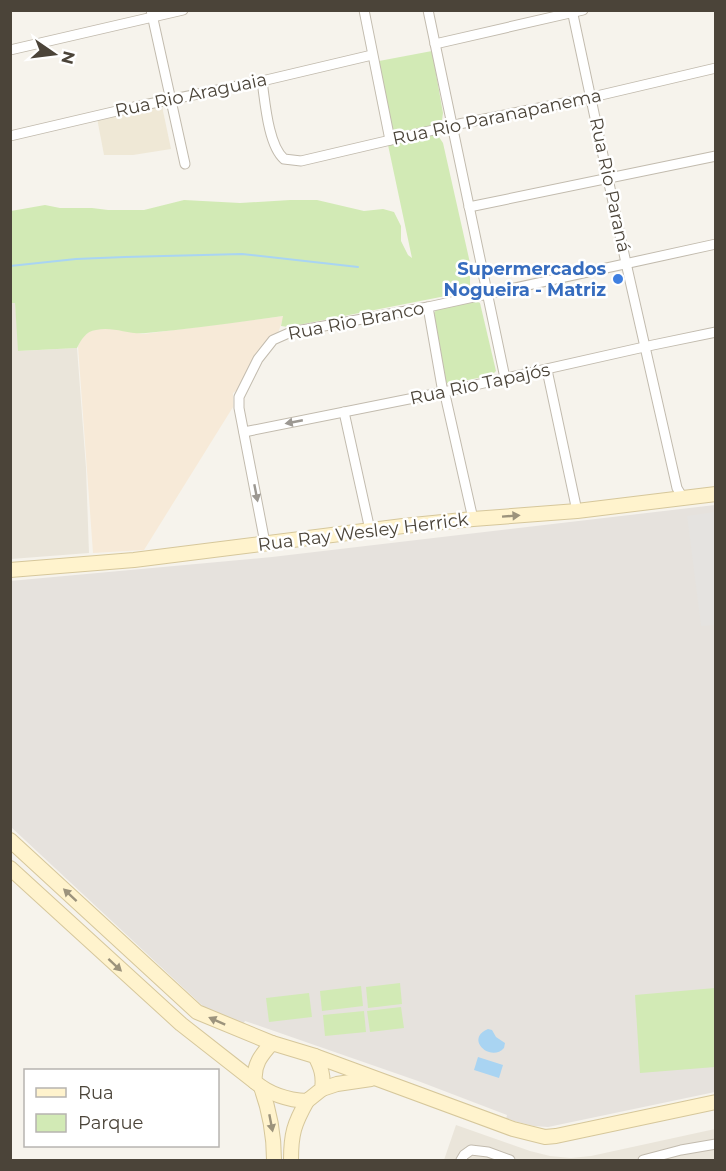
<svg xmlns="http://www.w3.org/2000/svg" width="726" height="1171" viewBox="0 0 726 1171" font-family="Montserrat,sans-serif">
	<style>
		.residential { fill: #eae5da }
		.commercial { fill: #f7ead8 }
		.industrial { fill: #e6e2dd }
		.education { fill: #efe8d6 }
		.green { fill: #d2eab5 }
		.parking { fill: #e5e3e0 }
		.water { fill: #a9d4f2 }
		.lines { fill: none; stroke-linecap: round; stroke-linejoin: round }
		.stream { stroke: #a9d4f2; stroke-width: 2 }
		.street-casing { stroke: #c2bbae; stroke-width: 11 }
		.secondary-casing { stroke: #d6c79b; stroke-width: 16 }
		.street { stroke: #fff; stroke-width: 9 }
		.secondary { stroke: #fff3cd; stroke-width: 14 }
		.oneway { fill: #9c9892 }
		.oneway2 { fill: #9c937c }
		.shop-dot { fill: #3f7fe0; stroke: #fff; stroke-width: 2 }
		.labels { text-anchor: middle; stroke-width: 5; stroke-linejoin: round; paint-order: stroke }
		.street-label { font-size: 18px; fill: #4b4439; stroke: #fff }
		.shop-label { font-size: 18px; font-weight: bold; fill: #366cbe; stroke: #fff; text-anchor: end }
	</style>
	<rect width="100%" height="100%" fill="#f6f3ec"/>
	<g class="residential">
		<polygon points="15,302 19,351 77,348 86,468 89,553 11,559 10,303"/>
		<polygon points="456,1125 530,1151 550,1156 571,1158 591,1156 715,1129 715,1160 444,1160"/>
	</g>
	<polygon class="commercial" points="284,316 278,333 240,388 233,393 233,407 144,550 93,553 78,346 82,338 90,331 98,329 117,329 143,334"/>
	<polygon class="industrial" points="715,505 715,1092 548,1127 534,1126 506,1119 507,1115 418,1081 245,1021 242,1026 205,1008 11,827 10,581 272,557"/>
	<polygon class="education" points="162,106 171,149 133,155 104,155 97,118"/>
	<g class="green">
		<polygon points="432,51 443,113 442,120 437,125 400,134 394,131 392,128 379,61"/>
		<path d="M433,135L439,137L443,143L470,263V285L466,292L288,327L281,326L283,316C238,322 192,329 146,333C129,335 113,326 96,330C86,331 81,340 77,348L18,351L15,303H11V211L45,205L60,208H92L108,210H144L184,200L240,203L290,200H317L364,211L383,209L394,212L401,226V241L408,255L412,258L388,145Z"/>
		<polygon points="476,301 480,303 496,371 492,375 449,384 446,382 434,313 436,310"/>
		<polygon points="400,983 402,1004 368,1008 366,987"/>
		<polygon points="361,986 363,1006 322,1011 320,991"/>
		<polygon points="715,988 715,1067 640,1073 635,995"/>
		<polygon points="309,993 312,1017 269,1022 266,998"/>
		<polygon points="401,1007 404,1028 370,1032 367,1011"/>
		<polygon points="364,1011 366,1032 325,1036 323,1015"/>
	</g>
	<polygon class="parking" points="715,512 715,625 701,626 687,516"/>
	<g class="water">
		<path d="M488,1029L492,1030L496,1037L505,1043L504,1048C491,1063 464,1039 488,1029Z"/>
		<polygon points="478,1057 503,1065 499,1078 474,1070"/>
	</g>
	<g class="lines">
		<polyline class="stream" points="10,266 76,259 125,257 242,254 358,267"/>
		<defs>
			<g id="street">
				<polyline points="151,10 185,164"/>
				<polyline points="364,10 390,140"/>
				<polyline points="428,10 505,378"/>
				<polyline points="572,10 626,263 677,488 683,498"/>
				<polyline points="435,44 583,10"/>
				<polyline points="10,50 183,10"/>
				<path d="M262,81C265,101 268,145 284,159L301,161L459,124L584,99L716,68"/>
				<polyline points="10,136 134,107 262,81 372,55"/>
				<polyline points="469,207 716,156"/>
				<polyline points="428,307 442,387 446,399 473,519"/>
				<polyline points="547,370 577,511"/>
				<polyline points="344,412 370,530"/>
				<polyline points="244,432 444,392 653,345 716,332"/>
				<polyline points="265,543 239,408 239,397 258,359 273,340 291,332 428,307 716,244"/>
				<polyline points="461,1160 464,1155 471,1150 488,1152 510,1160"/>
				<polyline points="643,1160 681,1150 716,1144"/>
			</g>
			<g id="secondary">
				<polyline points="10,570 134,560 403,526 473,519 577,511 716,494"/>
				<polyline points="10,840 197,1012 272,1043"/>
				<polyline points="10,868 181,1024 255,1082"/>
				<path d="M272,1043L315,1056C321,1067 324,1076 322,1089L307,1101C289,1100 269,1094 255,1082C253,1065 261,1055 272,1043Z"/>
				<polyline points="315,1056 513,1129 545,1137 556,1136 716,1102"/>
				<path d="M261,1087C270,1112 274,1134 274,1160"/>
				<polyline points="322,1089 337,1084 371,1079"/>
				<path d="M291,1160C291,1134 294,1124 307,1101"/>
			</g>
		</defs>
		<use href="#street" class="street-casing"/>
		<use href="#secondary" class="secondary-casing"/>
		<use href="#street" class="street"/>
		<use href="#secondary" class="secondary"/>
	</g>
	<defs><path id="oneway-solid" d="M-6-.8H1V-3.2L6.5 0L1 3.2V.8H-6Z" transform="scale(1.5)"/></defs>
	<g class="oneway">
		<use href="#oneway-solid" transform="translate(294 422) rotate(169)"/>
		<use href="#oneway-solid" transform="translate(256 493) rotate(79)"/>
	</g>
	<g class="oneway2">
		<use href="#oneway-solid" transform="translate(511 516) rotate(-4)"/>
		<use href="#oneway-solid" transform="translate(70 895) rotate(-137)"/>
		<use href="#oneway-solid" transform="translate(115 965) rotate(43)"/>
		<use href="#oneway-solid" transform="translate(217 1021) rotate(-156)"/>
		<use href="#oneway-solid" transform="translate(271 1123) rotate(79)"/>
	</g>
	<circle class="shop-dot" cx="618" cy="279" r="6"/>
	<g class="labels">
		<g class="street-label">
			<text transform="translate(191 95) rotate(-12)" y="6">Rua Rio Araguaia</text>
			<text transform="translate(497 117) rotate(-12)" y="6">Rua Rio Paranapanema</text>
			<text transform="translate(610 185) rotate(78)" y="6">Rua Rio Paraná</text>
			<text transform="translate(356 321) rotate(-11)" y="6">Rua Rio Branco</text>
			<text transform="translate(480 384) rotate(-12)" y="6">Rua Rio Tapajós</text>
			<text transform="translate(363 532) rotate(-7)" y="6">Rua Ray Wesley Herrick</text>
		</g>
		<g class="shop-label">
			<text x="606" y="275">Supermercados<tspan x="606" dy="21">Nogueira - Matriz</tspan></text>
		</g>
	</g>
	<rect width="726" height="1171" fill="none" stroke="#4b4439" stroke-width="24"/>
	<rect x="24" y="1069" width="195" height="78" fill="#ffffff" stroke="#b7b4b0" stroke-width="1.5"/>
	<rect x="36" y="1088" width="30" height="9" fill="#fff3cd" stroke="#b7b4b0" stroke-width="1.5"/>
	<text x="78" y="1099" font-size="18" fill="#4b4439">Rua</text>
	<rect x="36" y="1114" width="30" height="18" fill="#d2eab5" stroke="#b7b4b0" stroke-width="1.5"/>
	<text x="78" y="1129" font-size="18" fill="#4b4439">Parque</text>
	<g transform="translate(54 54) rotate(104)" stroke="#ffffff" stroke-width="4.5" paint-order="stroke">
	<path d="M0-4.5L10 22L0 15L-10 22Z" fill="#4b4439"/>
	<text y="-9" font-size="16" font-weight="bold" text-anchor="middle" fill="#4b4439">N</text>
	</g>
</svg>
